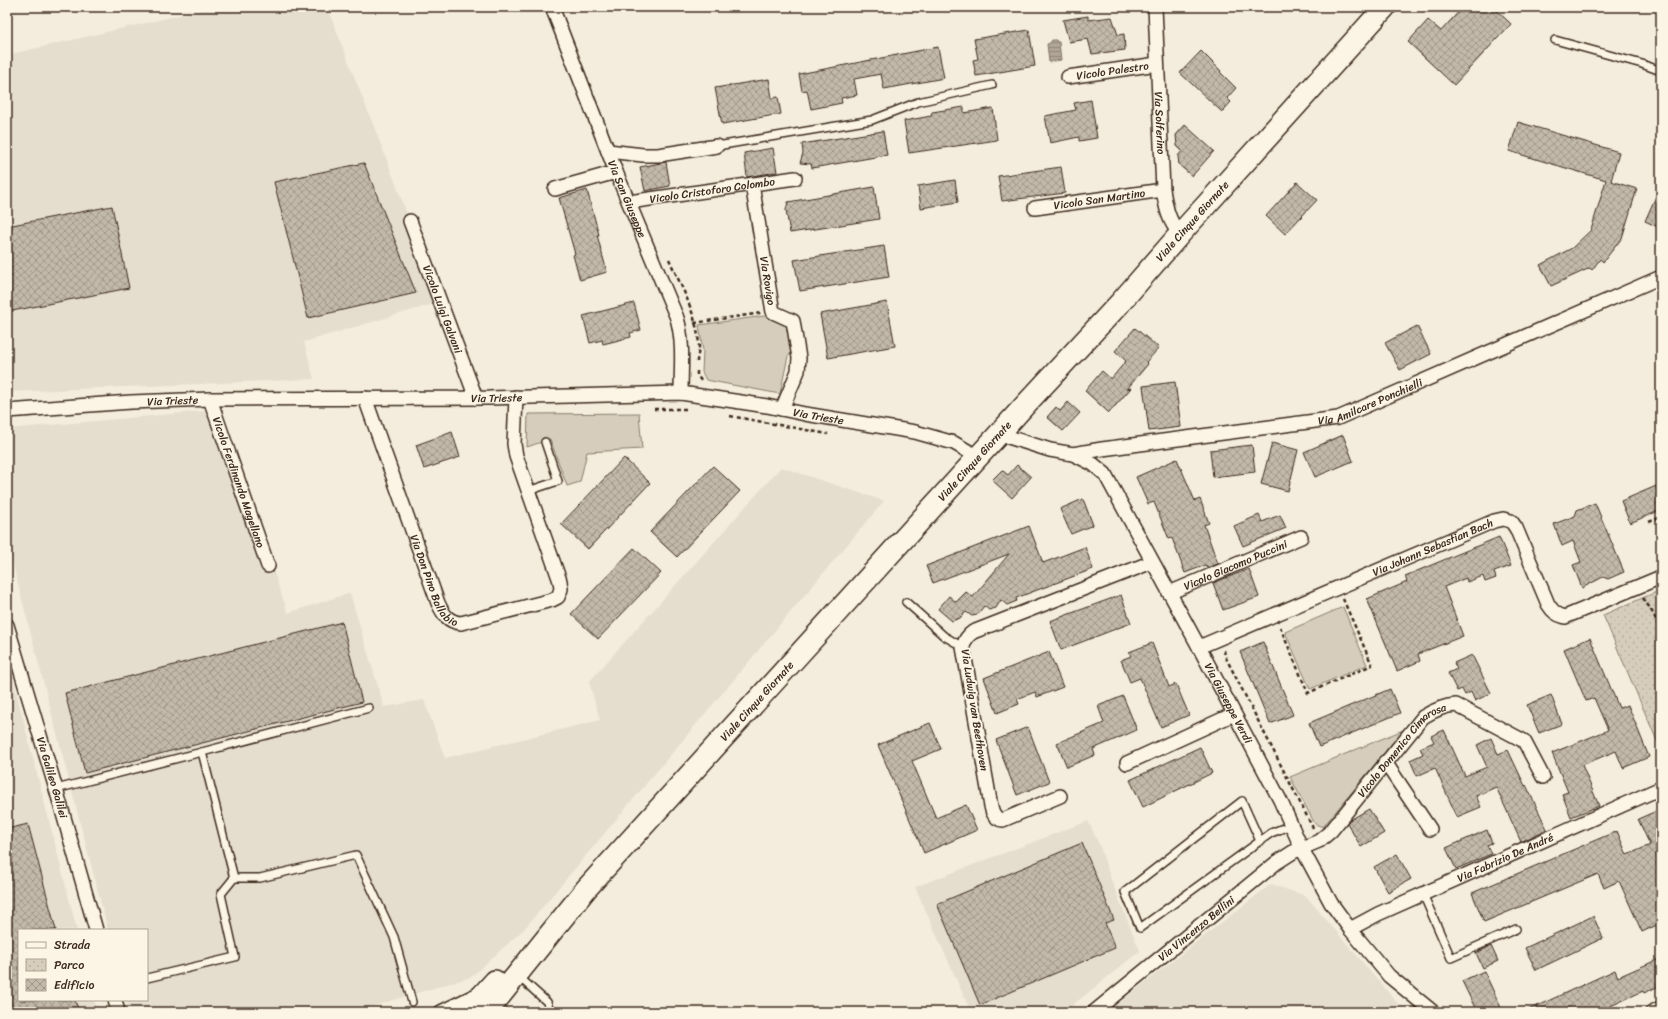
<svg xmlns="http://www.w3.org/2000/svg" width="1668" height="1019" viewBox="0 0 1668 1019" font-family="Sriracha,sans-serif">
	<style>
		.built { fill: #e5ddce }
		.green { fill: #d6cdbd; stroke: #887c6e }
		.park { fill: url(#park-dots); stroke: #887c6e }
		.water { fill: url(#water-rules); stroke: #817466 }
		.building { fill: url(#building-cross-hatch); stroke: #3b2a1e }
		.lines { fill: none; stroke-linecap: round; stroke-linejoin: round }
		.lane-casing { stroke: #3b2a1e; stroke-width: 10 }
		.street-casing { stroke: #3b2a1e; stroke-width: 16 }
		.primary-casing { stroke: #3b2a1e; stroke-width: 24 }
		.path { stroke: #3b2a1e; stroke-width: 2.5; stroke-dasharray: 4 3; stroke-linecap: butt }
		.lane { stroke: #fcf5e5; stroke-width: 7 }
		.street { stroke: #fcf5e5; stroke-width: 13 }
		.primary { stroke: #fcf5e5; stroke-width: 21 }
		.labels { text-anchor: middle; stroke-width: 4; stroke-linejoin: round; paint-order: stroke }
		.street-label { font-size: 11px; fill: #3b2a1e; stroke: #fcf5e5 }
	</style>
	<defs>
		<pattern id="park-dots" width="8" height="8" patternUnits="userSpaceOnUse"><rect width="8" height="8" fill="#d6cdbd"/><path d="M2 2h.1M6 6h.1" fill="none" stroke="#b9b0a2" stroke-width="1.8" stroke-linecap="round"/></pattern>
		<pattern id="water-rules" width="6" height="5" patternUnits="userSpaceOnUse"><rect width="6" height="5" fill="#b0a596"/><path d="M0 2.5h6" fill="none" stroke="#90877a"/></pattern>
		<pattern id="building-cross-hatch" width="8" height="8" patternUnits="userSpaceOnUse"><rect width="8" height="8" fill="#c3b9aa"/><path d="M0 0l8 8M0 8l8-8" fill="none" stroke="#a0978a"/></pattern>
	</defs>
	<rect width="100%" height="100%" fill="#f4eddd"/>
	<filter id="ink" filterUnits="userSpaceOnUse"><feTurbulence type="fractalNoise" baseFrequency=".025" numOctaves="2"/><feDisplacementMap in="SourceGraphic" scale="8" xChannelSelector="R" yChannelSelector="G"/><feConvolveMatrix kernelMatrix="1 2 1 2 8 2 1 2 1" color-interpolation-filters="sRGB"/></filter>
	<g filter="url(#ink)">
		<g class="built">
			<polygon points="215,7 327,7 385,155 440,302 304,342 314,379 7,392 7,55"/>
			<polygon points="216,410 288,613 350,593 384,707 424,700 445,758 600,720 589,682 781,467 884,501 524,929 471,977 353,1012 129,1012 126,1000 147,1000 147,930 108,930 7,542 7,429"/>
			<polygon points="7,656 77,930 19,930 19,1000 94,1000 98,1012 7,1012"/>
			<polygon points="1088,821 1099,844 1112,882 1140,951 1064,1012 971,1012 915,887"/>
			<polygon points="1271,884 1306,896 1400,1006 1408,1012 1107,1012"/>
		</g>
		<g class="green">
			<polygon points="772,315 790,323 794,351 788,356 780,394 706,380 702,372 703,351 699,325"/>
			<polygon points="639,413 642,449 587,452 580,482 567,486 550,439 527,447 528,414"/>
			<polygon points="1343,607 1367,665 1310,689 1285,632"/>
			<polygon points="1403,730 1323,827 1315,824 1290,777"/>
		</g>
		<polygon class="park" points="1661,590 1661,750 1603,615"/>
		<polygon class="water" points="1052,40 1056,40 1057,42 1059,42 1061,60 1049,62 1047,44 1050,43"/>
		<g class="building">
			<polygon points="1463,7 1493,7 1511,24 1454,85 1408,42 1428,20 1441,31"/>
			<polygon points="1088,16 1088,20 1112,17 1118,35 1124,34 1125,50 1092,54 1088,39 1069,42 1063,20"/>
			<polygon points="1029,30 1035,66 976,76 973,60 978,59 974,39"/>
			<polygon points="938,47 944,78 884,89 881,74 854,79 857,95 841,98 842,103 811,109 807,90 802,91 799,74"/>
			<polygon points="1201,51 1221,71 1220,72 1236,88 1227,98 1231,102 1222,112 1180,73"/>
			<polygon points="769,79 772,98 778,97 781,114 722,124 715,88"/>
			<polygon points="1091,100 1097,138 1079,141 1079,137 1050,143 1045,116 1076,110 1074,103"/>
			<polygon points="964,107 964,113 993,108 997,140 909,153 904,121 931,116 932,112"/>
			<polygon points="1518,122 1619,152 1611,181 1637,189 1622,238 1603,262 1600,259 1592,270 1590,268 1551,286 1540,265 1572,248 1591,230 1606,180 1509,151"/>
			<polygon points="1185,125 1214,151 1192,176 1179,165 1178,156 1182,151 1177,146 1176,135"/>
			<polygon points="883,131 887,155 812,168 811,164 800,163 803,153 802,144"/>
			<polygon points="773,148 777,172 747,177 744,153"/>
			<polygon points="666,162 670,186 645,191 640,167"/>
			<polygon points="364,163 416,293 308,318 274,182"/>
			<polygon points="1061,167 1065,193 1002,201 998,176"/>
			<polygon points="955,180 958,202 921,208 918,186"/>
			<polygon points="1297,182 1317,200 1285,234 1266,216"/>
			<polygon points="1661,185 1661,219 1658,227 1645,221"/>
			<polygon points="874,187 879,219 790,233 786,210 788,202"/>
			<polygon points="587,190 599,235 597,235 607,272 580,280 573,255 575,254 559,198"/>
			<polygon points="112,206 129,288 7,312 7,226"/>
			<polygon points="884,246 889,277 800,291 794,260"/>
			<polygon points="887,302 895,346 828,358 820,314"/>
			<polygon points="634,303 641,330 630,333 631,337 603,344 602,340 590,343 583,316"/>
			<polygon points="1417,326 1431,354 1400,370 1385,343"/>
			<polygon points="1135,328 1159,348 1146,362 1148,364 1127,389 1131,388 1109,413 1085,391 1102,371 1111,379 1126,361 1115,351"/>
			<polygon points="1175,382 1181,427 1149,431 1143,386"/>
			<polygon points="1068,402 1080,413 1063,431 1047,417 1056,407 1060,411"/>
			<polygon points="452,432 460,457 424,469 416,445"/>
			<polygon points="1343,435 1353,461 1315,477 1304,452"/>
			<polygon points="1272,443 1298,450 1288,491 1261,484"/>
			<polygon points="1252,445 1255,472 1213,477 1210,450"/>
			<polygon points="624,458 650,483 588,549 561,524"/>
			<polygon points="1177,459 1195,501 1200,499 1209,523 1204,525 1218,564 1207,568 1206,565 1185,573 1172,538 1169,539 1154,502 1148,504 1136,477"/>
			<polygon points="1017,465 1031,477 1012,498 992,480 1002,470 1008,475"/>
			<polygon points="713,466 740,491 677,557 650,532"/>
			<polygon points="1661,484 1661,510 1630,523 1621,501"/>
			<polygon points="1083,499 1093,525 1071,534 1060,509"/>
			<polygon points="1595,503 1624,572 1608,579 1603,577 1582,588 1573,565 1581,562 1573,541 1562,546 1554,524 1575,516 1577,510"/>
			<polygon points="1259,515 1262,522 1280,515 1286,528 1243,546 1234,526"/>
			<polygon points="1029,526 1043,563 1085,547 1093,569 1016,598 1017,601 1007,605 1001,600 996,608 989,610 984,606 977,615 972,616 966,612 960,618 952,621 938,609 949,596 956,602 966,592 973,597 1009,554 933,583 926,566"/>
			<polygon points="1499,537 1511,566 1494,572 1496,578 1485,582 1483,576 1467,582 1466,578 1444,587 1463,636 1418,654 1420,661 1397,671 1367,599 1407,582 1405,576"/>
			<polygon points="634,548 661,573 598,639 571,614"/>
			<polygon points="1249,569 1259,597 1223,610 1213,583"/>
			<polygon points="1121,595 1131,623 1061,650 1050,621"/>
			<polygon points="342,622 362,702 85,773 65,693"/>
			<polygon points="1590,638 1619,708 1628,705 1649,757 1623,768 1616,751 1582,765 1599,806 1571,817 1562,794 1568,792 1552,753 1608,730 1594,698 1586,701 1564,649"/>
			<polygon points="1263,642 1293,715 1270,724 1240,652"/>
			<polygon points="1152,643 1169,687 1176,684 1189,715 1161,727 1140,678 1130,682 1121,660 1131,656 1129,652"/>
			<polygon points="1049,652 1063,687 1037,697 1035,692 1017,699 1019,704 997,713 984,678"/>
			<polygon points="1472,655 1491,693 1475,701 1471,692 1465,695 1462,689 1457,691 1448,673 1457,669 1454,663"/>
			<polygon points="1390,689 1400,713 1319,747 1309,723"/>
			<polygon points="1551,695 1562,724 1539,733 1527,705"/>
			<polygon points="1123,696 1137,730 1093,749 1095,755 1067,767 1057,743 1104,723 1098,706"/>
			<polygon points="930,723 941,749 912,761 936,818 966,805 977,830 924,853 878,745"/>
			<polygon points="1028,727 1049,782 1017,795 996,740"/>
			<polygon points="1444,730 1465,776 1487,767 1477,745 1491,738 1498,754 1508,750 1525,786 1526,785 1547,829 1521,842 1496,787 1476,796 1481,807 1457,817 1435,768 1417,776 1410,760 1423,754 1420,748 1434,742 1431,736"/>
			<polygon points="1200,747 1212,773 1143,807 1130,780"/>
			<polygon points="1369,809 1384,833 1361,847 1347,823 1350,820"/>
			<polygon points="1661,809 1661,923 1642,932 1619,881 1604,888 1598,874 1484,922 1472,893 1617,831 1627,855 1650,845 1638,819"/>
			<polygon points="28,824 56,930 19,930 19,1000 75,1000 79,1012 7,1012 7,829"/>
			<polygon points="1487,830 1492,843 1487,845 1491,854 1456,869 1446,848"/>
			<polygon points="1082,843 1114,920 1105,923 1115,948 980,1005 937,904"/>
			<polygon points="1397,854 1411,879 1388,892 1374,867"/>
			<polygon points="1593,916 1603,938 1536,970 1525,948"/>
			<polygon points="1491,946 1498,961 1483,968 1476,953"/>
			<polygon points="1661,958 1661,985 1644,993 1643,991 1598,1012 1524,1012 1615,970 1618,977"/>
			<polygon points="1484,971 1503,1012 1477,1012 1462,981"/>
		</g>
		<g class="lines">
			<defs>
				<g id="lane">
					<polyline points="1555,40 1642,64 1661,71"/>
					<polyline points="717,146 872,120 918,102 992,85"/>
					<polyline points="528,491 558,481 545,442"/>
					<polyline points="906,602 944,636 963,647"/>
					<polyline points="202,752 369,708"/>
					<polyline points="56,789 202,752 234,878 221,894 235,957 147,978"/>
					<polyline points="1260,841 1242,801 1125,892 1140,928 1260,841 1271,833 1291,825"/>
					<polyline points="234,878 260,878 356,855 394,937 412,1002"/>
					<polyline points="1423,894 1451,958 1516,929"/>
					<polyline points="518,976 547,1002 550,1012"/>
				</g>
				<g id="street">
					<path id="s1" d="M552,7L616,172L677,318C684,343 681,368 681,393"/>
					<path id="s2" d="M1155,7L1163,190C1166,207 1168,221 1180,234"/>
					<path id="s3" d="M1068,77L1157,64"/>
					<polyline points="608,151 643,155 658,155 717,146"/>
					<path id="s4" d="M752,184L773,312L793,321L799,358L798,371L782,409"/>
					<polyline points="555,189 616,172"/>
					<path id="s5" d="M629,202L795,178"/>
					<path id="s6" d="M1035,208L1163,190"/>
					<path id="s7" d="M410,221L476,398"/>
					<path id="s8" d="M365,398L438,603C443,614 448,622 461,623L552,600L558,597L561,589L560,581L516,456L514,444L516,397"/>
					<path id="s9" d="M210,399L268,566"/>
					<path id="s10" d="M7,411L131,402L210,399L489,398L681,393L767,406L805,414L915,432L954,443L978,457"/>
					<path id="s11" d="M999,434L1050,450L1073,454L1093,464L1105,474L1199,647L1280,800L1302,849L1331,903L1350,929L1389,976L1433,1012"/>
					<path id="s12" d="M1073,454L1102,449L1338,418L1661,277"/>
					<path id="s13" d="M1169,593L1301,537"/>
					<path id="s14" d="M7,625L56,789L96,930"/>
					<path id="s15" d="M1199,647L1494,521L1503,519L1511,521L1516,528L1548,604C1553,612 1557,615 1565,617L1661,577"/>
					<polyline points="1385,762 1430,829"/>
					<polyline points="1127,763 1234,714"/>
					<path d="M1060,796L1003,820C991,819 991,805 989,795L963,647C965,640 967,636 973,632L1152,562"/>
					<path id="s16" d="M1350,929L1378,914L1661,788"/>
					<polyline points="115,1000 118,1012"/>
					<polyline points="441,1012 476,995"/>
					<path id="s17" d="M1094,1012L1276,863L1293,852L1319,841L1331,831L1423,717C1434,710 1443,706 1456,705L1524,741L1543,777"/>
					<polyline points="1652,1012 1661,1008"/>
				</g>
				<g id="primary">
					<polyline points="467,1012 495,981"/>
					<path id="s18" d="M487,1012L586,889L1026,404L1120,303L1180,234L1385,7"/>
				</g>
			</defs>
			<use href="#lane" class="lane-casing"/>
			<use href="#street" class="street-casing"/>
			<use href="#primary" class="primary-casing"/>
			<g class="path">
				<path d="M669,259C681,286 698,316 699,347C699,352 697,357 697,362"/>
				<polyline points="694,323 761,313"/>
				<polyline points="697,371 697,375 702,382"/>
				<polyline points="654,409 689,409"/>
				<polyline points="730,416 828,434"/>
				<polyline points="1649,522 1661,517"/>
				<path d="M1643,598C1659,620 1660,628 1661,655"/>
				<polyline points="1280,627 1308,693 1372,665 1343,599"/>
				<polyline points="1224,650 1225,656 1313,828"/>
			</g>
			<use href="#lane" class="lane"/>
			<use href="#street" class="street"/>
			<use href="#primary" class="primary"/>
		</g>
	</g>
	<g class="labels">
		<g class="street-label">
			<text dy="4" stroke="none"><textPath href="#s3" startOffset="45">Vicolo Palestro</textPath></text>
			<text dy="4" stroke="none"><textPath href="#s2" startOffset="116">Via Solferino</textPath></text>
			<text dy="4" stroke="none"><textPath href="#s5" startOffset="84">Vicolo Cristoforo Colombo</textPath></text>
			<text dy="4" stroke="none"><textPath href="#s1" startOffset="206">Via San Giuseppe</textPath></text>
			<text dy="4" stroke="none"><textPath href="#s6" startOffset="65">Vicolo San Martino</textPath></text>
			<text dy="4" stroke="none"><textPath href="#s18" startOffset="1060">Viale Cinque Giornate</textPath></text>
			<text dy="4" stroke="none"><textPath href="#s4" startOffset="98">Via Rovigo</textPath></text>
			<text dy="4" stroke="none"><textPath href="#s7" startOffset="94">Vicolo Luigi Galvani</textPath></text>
			<text dy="4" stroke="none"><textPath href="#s10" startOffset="490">Via Trieste</textPath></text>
			<text dy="4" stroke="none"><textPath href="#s10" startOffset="166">Via Trieste</textPath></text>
			<text dy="4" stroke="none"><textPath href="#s12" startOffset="303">Via Amilcare Ponchielli</textPath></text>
			<text dy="4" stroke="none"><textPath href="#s10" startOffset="814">Via Trieste</textPath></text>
			<text dy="4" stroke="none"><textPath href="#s18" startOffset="736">Viale Cinque Giornate</textPath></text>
			<text dy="4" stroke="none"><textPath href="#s9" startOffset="88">Vicolo Ferdinando Magellano</textPath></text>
			<text dy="4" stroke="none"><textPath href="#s15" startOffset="254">Via Johann Sebastian Bach</textPath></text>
			<text dy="4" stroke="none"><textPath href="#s13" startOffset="72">Vicolo Giacomo Puccini</textPath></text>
			<text dy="4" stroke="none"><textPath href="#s8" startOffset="196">Via Don Pino Ballabio</textPath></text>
			<text dy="4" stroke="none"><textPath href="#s18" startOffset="412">Viale Cinque Giornate</textPath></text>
			<text dy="4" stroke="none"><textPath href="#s11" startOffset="375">Via Giuseppe Verdi</textPath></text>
			<text transform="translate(975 710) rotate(81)" y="4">Via Ludwig van Beethoven</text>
			<text dy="4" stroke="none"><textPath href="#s17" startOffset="408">Vicolo Domenico Cimarosa</textPath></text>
			<text dy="4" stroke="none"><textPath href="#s14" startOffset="159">Via Galileo Galilei</textPath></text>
			<text dy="4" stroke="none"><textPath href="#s16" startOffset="171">Via Fabrizio De André</textPath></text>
			<text dy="4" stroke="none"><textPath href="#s17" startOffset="132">Via Vincenzo Bellini</textPath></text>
		</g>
	</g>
	<rect width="1668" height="1019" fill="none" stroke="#fcf5e5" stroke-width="24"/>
	<rect x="12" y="12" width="1644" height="995" fill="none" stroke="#3b2a1e" stroke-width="1.5" filter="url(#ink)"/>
	<rect x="18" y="929" width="130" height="72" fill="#fcf5e5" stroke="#afa495"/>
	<rect x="26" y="942" width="20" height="6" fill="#fcf5e5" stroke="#afa495"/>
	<text x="54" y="949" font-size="12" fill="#3b2a1e">Strada</text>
	<rect x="26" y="959" width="20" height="12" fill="url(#park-dots)" stroke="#afa495"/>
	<text x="54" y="969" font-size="12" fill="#3b2a1e">Parco</text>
	<rect x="26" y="979" width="20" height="12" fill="url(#building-cross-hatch)" stroke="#afa495"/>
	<text x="54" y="989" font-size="12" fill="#3b2a1e">Edificio</text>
</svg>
